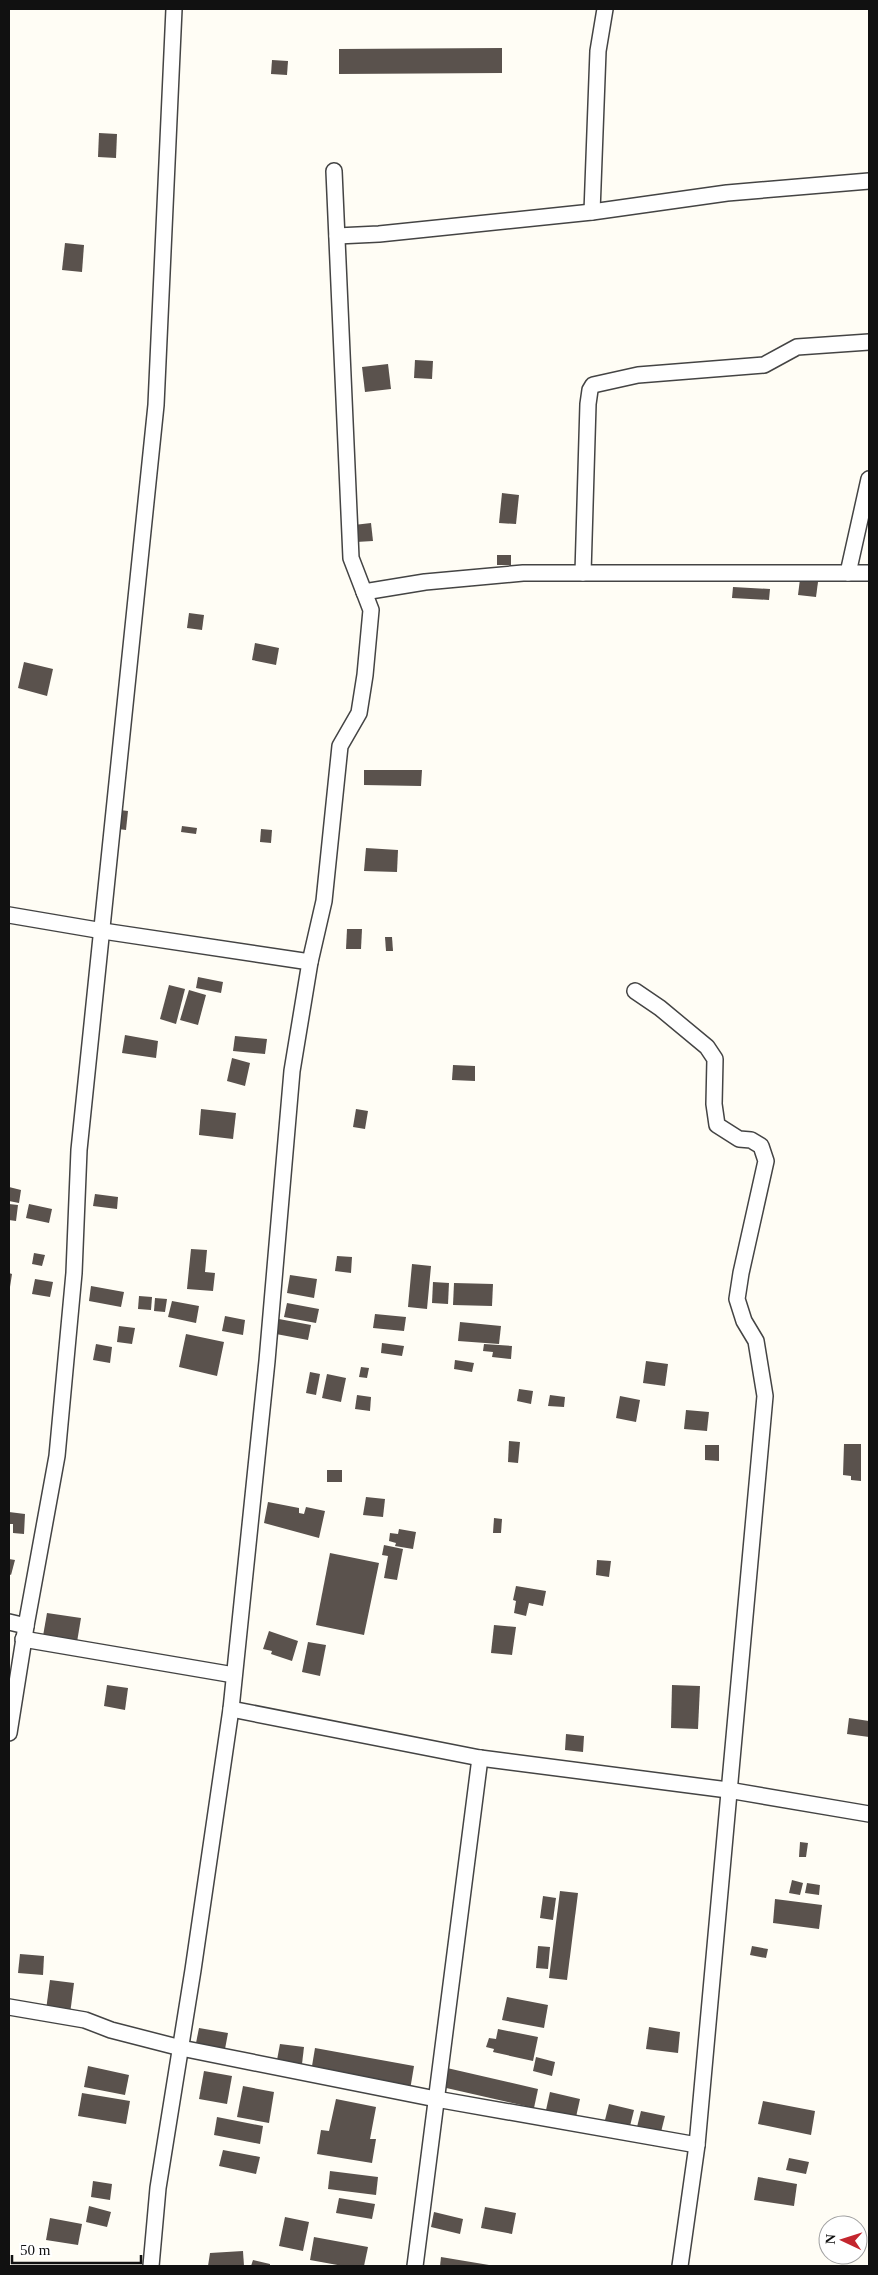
<svg xmlns="http://www.w3.org/2000/svg" width="878" height="2275" viewBox="0 0 878 2275" font-family="'Times New Roman',serif">
	<style>
		.building { fill: #5a524d }
		.lines { fill: none; stroke-linecap: round; stroke-linejoin: round }
		.minor-casing { stroke: #444; stroke-width: 18 }
		.minor { stroke: #fff; stroke-width: 15 }
	</style>
	<rect width="100%" height="100%" fill="#fffdf5"/>
	<g class="building">
		<polygon points="502,48 502,73 339,74 339,49"/>
		<polygon points="272,60 288,61 287,75 271,74"/>
		<polygon points="99,133 117,134 116,158 98,157"/>
		<polygon points="65,243 84,245 82,272 62,270"/>
		<polygon points="415,360 433,361 432,379 414,378"/>
		<polygon points="388,364 391,389 365,392 362,367"/>
		<polygon points="502,493 519,495 516,524 499,523"/>
		<polygon points="371,523 373,541 356,542 354,525"/>
		<rect x="497" y="555" width="14" height="10"/>
		<polygon points="800,579 818,582 816,597 798,595"/>
		<polygon points="733,587 770,589 769,600 732,598"/>
		<polygon points="189,613 204,615 202,630 187,628"/>
		<polygon points="255,643 279,648 276,665 252,660"/>
		<polygon points="24,662 53,669 47,696 18,688"/>
		<polygon points="364,770 422,770 421,786 364,785"/>
		<polygon points="120,810 128,811 126,830 118,829"/>
		<polygon points="182,826 197,828 196,834 181,832"/>
		<polygon points="261,829 272,830 271,843 260,842"/>
		<polygon points="366,848 398,850 397,872 364,871"/>
		<polygon points="347,929 362,929 361,949 346,949"/>
		<polygon points="385,937 392,937 393,951 386,951"/>
		<polygon points="198,977 223,982 221,993 196,988"/>
		<polygon points="169,985 185,989 176,1024 160,1019"/>
		<polygon points="189,990 206,995 198,1025 180,1020"/>
		<polygon points="125,1035 158,1041 156,1058 122,1053"/>
		<polygon points="235,1036 267,1039 265,1054 233,1051"/>
		<polygon points="232,1058 250,1063 245,1086 227,1081"/>
		<polygon points="453,1065 475,1066 475,1081 452,1080"/>
		<polygon points="201,1109 236,1113 233,1139 199,1135"/>
		<polygon points="356,1109 368,1111 365,1129 353,1127"/>
		<polygon points="9,1187 21,1190 19,1203 9,1201"/>
		<polygon points="95,1194 118,1197 117,1209 93,1206"/>
		<polygon points="9,1204 18,1205 16,1221 9,1220"/>
		<polygon points="29,1204 52,1209 49,1223 26,1218"/>
		<polygon points="191,1249 207,1250 205,1272 215,1273 213,1291 187,1289"/>
		<polygon points="34,1253 45,1255 42,1266 32,1264"/>
		<polygon points="337,1256 352,1257 351,1273 335,1271"/>
		<polygon points="412,1264 431,1266 427,1309 408,1307"/>
		<polygon points="9,1273 12,1274 10,1287 9,1287"/>
		<polygon points="290,1275 317,1279 314,1298 287,1293"/>
		<polygon points="35,1279 53,1282 50,1297 32,1294"/>
		<polygon points="433,1282 449,1283 448,1304 432,1303"/>
		<polygon points="454,1283 493,1284 492,1306 453,1305"/>
		<polygon points="91,1286 124,1292 121,1307 89,1301"/>
		<polygon points="139,1296 152,1297 151,1310 138,1309"/>
		<polygon points="155,1298 167,1299 165,1312 154,1311"/>
		<polygon points="172,1301 199,1306 196,1323 168,1317"/>
		<polygon points="287,1303 319,1309 316,1323 284,1317"/>
		<polygon points="375,1314 406,1317 404,1331 373,1328"/>
		<polygon points="225,1316 245,1320 243,1335 222,1331"/>
		<polygon points="279,1319 311,1325 308,1340 276,1334"/>
		<polygon points="460,1322 501,1326 499,1344 458,1341"/>
		<polygon points="119,1326 135,1328 132,1344 117,1342"/>
		<polygon points="186,1334 224,1342 217,1376 179,1367"/>
		<polygon points="382,1343 404,1346 402,1356 381,1353"/>
		<polygon points="96,1344 112,1347 110,1363 93,1360"/>
		<polygon points="484,1344 512,1346 511,1359 492,1357 493,1352 483,1351"/>
		<polygon points="455,1360 474,1363 472,1372 454,1369"/>
		<polygon points="646,1361 668,1364 665,1386 643,1383"/>
		<polygon points="361,1367 369,1368 367,1378 359,1377"/>
		<polygon points="310,1372 320,1374 316,1395 306,1393"/>
		<polygon points="327,1374 346,1378 341,1402 322,1398"/>
		<polygon points="519,1389 533,1391 531,1404 517,1401"/>
		<polygon points="357,1395 371,1397 370,1411 355,1409"/>
		<polygon points="550,1395 565,1397 564,1407 548,1406"/>
		<polygon points="620,1396 640,1400 636,1422 616,1418"/>
		<polygon points="686,1410 709,1412 707,1431 684,1429"/>
		<polygon points="509,1441 520,1442 518,1463 508,1462"/>
		<polygon points="844,1444 861,1444 861,1481 851,1480 851,1476 843,1475"/>
		<polygon points="705,1445 719,1445 719,1461 705,1460"/>
		<rect x="327" y="1470" width="15" height="12"/>
		<polygon points="366,1497 385,1499 383,1517 363,1515"/>
		<polygon points="268,1502 299,1508 299,1513 304,1514 306,1507 325,1511 319,1538 264,1523"/>
		<polygon points="9,1512 25,1514 24,1534 13,1533 13,1524 9,1524"/>
		<polygon points="494,1518 502,1519 501,1533 493,1533"/>
		<polygon points="399,1529 416,1532 413,1549 395,1546 396,1543 389,1541 390,1533 398,1534"/>
		<polygon points="384,1545 403,1549 397,1580 384,1578 388,1556 382,1555"/>
		<polygon points="330,1553 379,1563 364,1635 316,1625"/>
		<polygon points="9,1559 15,1560 11,1575 9,1574"/>
		<polygon points="597,1560 611,1561 609,1577 596,1575"/>
		<polygon points="516,1586 546,1591 543,1606 529,1603 526,1616 514,1613 516,1601 513,1600"/>
		<polygon points="47,1613 81,1618 77,1642 43,1636"/>
		<polygon points="494,1625 516,1627 512,1655 491,1653"/>
		<polygon points="269,1631 298,1641 292,1661 271,1654 272,1651 263,1649"/>
		<polygon points="308,1642 326,1645 320,1676 302,1672"/>
		<polygon points="107,1685 128,1688 125,1710 104,1706"/>
		<polygon points="672,1685 700,1686 698,1729 671,1728"/>
		<polygon points="849,1718 869,1721 869,1737 847,1734"/>
		<polygon points="566,1734 584,1736 583,1752 565,1750"/>
		<polygon points="800,1842 808,1843 806,1857 799,1857"/>
		<polygon points="792,1880 803,1883 800,1895 789,1893"/>
		<polygon points="807,1883 820,1885 819,1895 805,1893"/>
		<polygon points="560,1891 578,1893 567,1980 549,1978"/>
		<polygon points="543,1896 556,1898 553,1920 540,1918"/>
		<polygon points="775,1899 822,1905 819,1929 773,1923"/>
		<polygon points="538,1946 550,1947 548,1969 536,1968"/>
		<polygon points="752,1946 768,1949 766,1958 750,1955"/>
		<polygon points="20,1954 44,1956 43,1975 18,1973"/>
		<polygon points="50,1980 74,1983 70,2014 46,2010"/>
		<polygon points="507,1997 548,2005 544,2028 502,2020"/>
		<polygon points="649,2027 680,2032 678,2053 646,2049"/>
		<polygon points="199,2028 228,2033 225,2049 196,2043"/>
		<polygon points="498,2029 538,2037 533,2061 493,2052 494,2049 486,2047 489,2038 496,2039"/>
		<polygon points="280,2044 304,2047 302,2064 277,2060"/>
		<polygon points="315,2048 414,2066 410,2090 311,2072"/>
		<polygon points="536,2057 555,2062 552,2076 533,2071"/>
		<polygon points="88,2066 129,2075 125,2095 84,2087"/>
		<polygon points="447,2068 538,2089 534,2108 442,2087"/>
		<polygon points="204,2071 232,2076 227,2104 199,2099"/>
		<polygon points="243,2086 274,2092 269,2123 237,2117"/>
		<polygon points="550,2092 580,2099 576,2117 546,2110"/>
		<polygon points="82,2093 130,2101 126,2124 78,2116"/>
		<polygon points="336,2099 376,2107 370,2139 376,2139 372,2163 317,2154 321,2130 329,2131"/>
		<polygon points="763,2101 815,2111 811,2135 758,2124"/>
		<polygon points="609,2104 634,2110 629,2130 604,2124"/>
		<polygon points="641,2111 665,2116 661,2132 637,2127"/>
		<polygon points="217,2117 263,2126 260,2144 214,2135"/>
		<polygon points="223,2150 260,2157 256,2174 219,2166"/>
		<polygon points="789,2158 809,2162 806,2174 786,2170"/>
		<polygon points="330,2171 378,2177 376,2195 328,2189"/>
		<polygon points="758,2177 797,2184 794,2206 754,2200"/>
		<polygon points="93,2181 112,2184 110,2200 91,2197"/>
		<polygon points="339,2198 375,2204 372,2219 336,2213"/>
		<polygon points="89,2206 111,2212 107,2227 86,2222"/>
		<polygon points="485,2207 516,2213 512,2234 481,2228"/>
		<polygon points="434,2212 463,2219 460,2234 431,2227"/>
		<polygon points="285,2217 309,2222 303,2251 279,2246"/>
		<polygon points="50,2218 82,2224 78,2245 46,2240"/>
		<polygon points="314,2237 368,2247 364,2266 343,2266 310,2260"/>
		<polygon points="243,2251 244,2266 208,2266 210,2253"/>
		<polygon points="441,2257 489,2265 489,2266 440,2266"/>
		<polygon points="253,2260 270,2264 270,2266 251,2266"/>
	</g>
	<g class="lines">
		<defs>
			<g id="minor">
				<polyline points="592,212 598,51 605,9"/>
				<polyline points="337,236 379,234 592,212 727,193 869,181"/>
				<polyline points="583,573 588,404 590,390 593,385 638,375 764,365 797,347 869,342"/>
				<polyline points="848,573 869,479"/>
				<polyline points="364,592 425,582 523,573 869,573"/>
				<polyline points="9,915 103,931 310,962"/>
				<polyline points="635,991 660,1008 707,1047 715,1059 714,1104 717,1125 739,1139 751,1140 761,1146 766,1161 741,1273 737,1299 744,1321 756,1341 765,1396 697,2145 680,2266"/>
				<polyline points="9,1622 26,1626"/>
				<polyline points="23,1639 234,1675"/>
				<polyline points="231,1709 480,1758 728,1790 869,1814"/>
				<polyline points="9,1733 26,1626 57,1456 74,1273 79,1150 156,405 174,9"/>
				<polyline points="9,2007 85,2020 111,2030 181,2048 436,2099 697,2145"/>
				<polyline points="151,2266 158,2188 193,1970 231,1709 267,1361 292,1071 310,962 324,901 340,746 359,713 365,675 371,610 351,558 334,171"/>
				<polyline points="415,2266 480,1758"/>
			</g>
		</defs>
		<use href="#minor" class="minor-casing"/>
		<use href="#minor" class="minor"/>
	</g>
	<rect width="878" height="2275" fill="none" stroke="#111111" stroke-width="20"/>
	<g transform="translate(843 2240) rotate(274)"><circle r="24" fill="#ffffff" stroke="#a0a0a0"/>
	<path d="M0-4L9 19L0 12L-9 19Z" fill="#c4262e"/>
	<text y="-8" font-size="14" font-weight="bold" text-anchor="middle" fill="#111111">N</text>
	</g>
	<path d="M12 2255v8h129v-8" fill="none" stroke="#111111" stroke-width="2.5"/>
	<text x="20" y="2255" font-size="15" fill="#111111" stroke="#ffffff" stroke-width="4" paint-order="stroke">50 m</text>
</svg>
